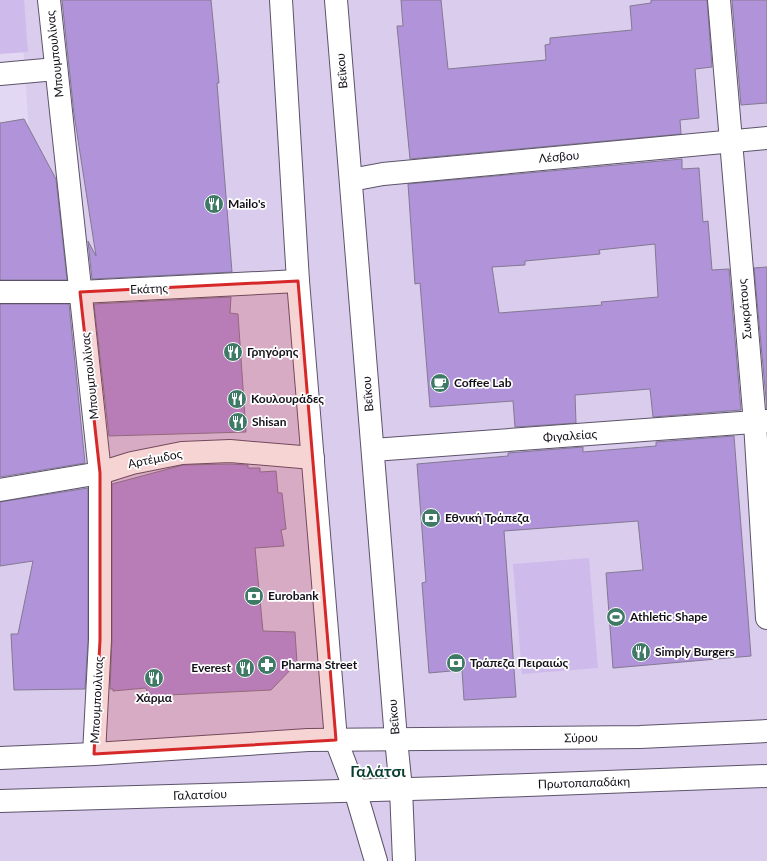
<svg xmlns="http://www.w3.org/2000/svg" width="767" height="861" viewBox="0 0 767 861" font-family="Lato,sans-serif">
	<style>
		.built { fill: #d9cced }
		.green { fill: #cfbaec }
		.building { fill: #b193da; stroke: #837991; fill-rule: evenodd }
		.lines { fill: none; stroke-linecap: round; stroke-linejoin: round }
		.minor-casing { stroke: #5c5369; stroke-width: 24 }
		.major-casing { stroke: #5c5369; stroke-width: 24 }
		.minor { stroke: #fff; stroke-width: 22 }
		.major { stroke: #fff; stroke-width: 22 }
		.marked { fill: #d62828; fill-opacity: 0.2; stroke: #d62828; stroke-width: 3; stroke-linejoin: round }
		.labels { text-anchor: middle; stroke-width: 3.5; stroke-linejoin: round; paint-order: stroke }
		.street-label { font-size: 12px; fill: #130f18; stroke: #fff }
		.poi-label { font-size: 12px; font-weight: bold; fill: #130f18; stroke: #fff; text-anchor: start }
		.district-label { font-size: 16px; font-weight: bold; fill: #093e2f; stroke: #fff }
	</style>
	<rect width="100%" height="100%" fill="#e3d8f3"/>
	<polygon class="built" points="20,0 767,0 767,861 0,861 0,550 57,547"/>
	<g class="green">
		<polygon points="0,0 24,0 28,52 0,54"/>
		<polygon points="589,558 598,668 522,674 513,564"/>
	</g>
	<g class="building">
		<polygon points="62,0 211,0 219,83 217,83 232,272 92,279 88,241 96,256 74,114"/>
		<polygon points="401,0 441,0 448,69 546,60 545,45 550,44 550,38 632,30 630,6 651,3 651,0 707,0 712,67 695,69 699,118 680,120 681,134 410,159 397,26 403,26"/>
		<polygon points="732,0 767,0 767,103 741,105"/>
		<polygon points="24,119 56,179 67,280 0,280 0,123"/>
		<path d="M682,159V169L699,168L703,222L708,221L712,270L729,269L741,410L653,417L650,389L575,395L576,423L515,427L513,401L430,407L420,283L415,284L408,184ZM655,244L658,297L601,302L602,305L499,313L492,267L525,265V261L600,254L599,250Z"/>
		<polygon points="767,267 767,409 754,268"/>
		<polygon points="231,297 230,313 238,314 246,432 109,436 94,304"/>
		<polygon points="0,304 69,304 85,463 0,477"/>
		<polygon points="734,436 751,656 613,668 606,573 643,570 638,521 504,531 516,697 464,700 462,670 429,673 422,583 426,582 417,464 508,456 508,453 583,447 583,452 656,446 656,442"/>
		<polygon points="230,464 248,465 248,468 260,468 260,472 276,471 278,493 282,493 286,529 281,530 284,546 255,548 263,631 295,632 297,663 271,690 148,696 146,688 113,691 113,689 110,689 112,640 112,484 183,465"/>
		<polygon points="88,488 88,640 85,689 14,690 11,634 18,634 33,561 0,566 0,502"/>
	</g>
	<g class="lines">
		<defs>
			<g id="minor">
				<polyline points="49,0 100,473 100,640 94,754"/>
				<polyline points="719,0 755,423 767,618"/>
				<polyline points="0,74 56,69"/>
				<polyline points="351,180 383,174 767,138"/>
				<polyline points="0,292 80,292 298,281"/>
				<polyline points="373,450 767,421"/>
				<polyline points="0,490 100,473 132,463 182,453 230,451 313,458"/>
				<polyline points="396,739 401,789 404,861"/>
				<polyline points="336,740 355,790 376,861"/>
			</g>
			<g id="major">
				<polyline points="281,0 298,281 336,740"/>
				<polyline points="336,0 396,739"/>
				<polyline points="0,758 94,754 308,740 640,737 767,731"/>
				<polyline points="0,801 445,788 767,776"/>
			</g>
		</defs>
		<use href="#minor" class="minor-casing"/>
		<use href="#major" class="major-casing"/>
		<use href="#minor" class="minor"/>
		<use href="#major" class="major"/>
	</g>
	<path class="marked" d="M298,281L336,740L94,754L100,640V473L80,292Z"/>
	<defs>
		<symbol id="restaurant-disc" viewBox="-11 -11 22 22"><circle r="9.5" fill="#3e7a65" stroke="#fff"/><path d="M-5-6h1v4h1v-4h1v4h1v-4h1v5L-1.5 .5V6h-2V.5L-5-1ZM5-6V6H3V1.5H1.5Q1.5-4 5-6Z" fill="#fff"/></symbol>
		<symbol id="cafe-disc" viewBox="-11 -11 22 22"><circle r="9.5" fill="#3e7a65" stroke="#fff"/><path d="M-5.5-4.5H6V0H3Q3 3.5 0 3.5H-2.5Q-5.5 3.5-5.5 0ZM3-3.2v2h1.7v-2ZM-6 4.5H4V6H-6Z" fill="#fff"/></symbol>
		<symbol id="bank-disc" viewBox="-11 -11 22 22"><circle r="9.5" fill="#3e7a65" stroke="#fff"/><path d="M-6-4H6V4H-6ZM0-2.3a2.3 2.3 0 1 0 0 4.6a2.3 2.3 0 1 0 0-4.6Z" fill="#fff"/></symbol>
		<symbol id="stadium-disc" viewBox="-11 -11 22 22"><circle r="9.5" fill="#3e7a65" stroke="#fff"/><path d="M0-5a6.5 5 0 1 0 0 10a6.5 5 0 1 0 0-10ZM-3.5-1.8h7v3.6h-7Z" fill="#fff"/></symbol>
		<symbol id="pharmacy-disc" viewBox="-11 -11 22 22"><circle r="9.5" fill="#3e7a65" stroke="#fff"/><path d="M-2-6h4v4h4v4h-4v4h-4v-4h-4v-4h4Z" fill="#fff"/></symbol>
	</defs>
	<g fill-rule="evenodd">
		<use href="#restaurant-disc" x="203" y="193" width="22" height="22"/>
		<use href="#restaurant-disc" x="222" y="341" width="22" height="22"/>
		<use href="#cafe-disc" x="429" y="372" width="22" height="22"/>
		<use href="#restaurant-disc" x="226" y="388" width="22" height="22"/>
		<use href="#restaurant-disc" x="227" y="411" width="22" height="22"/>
		<use href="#bank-disc" x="420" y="507" width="22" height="22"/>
		<use href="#bank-disc" x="243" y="585" width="22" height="22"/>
		<use href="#stadium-disc" x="605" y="606" width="22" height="22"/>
		<use href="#restaurant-disc" x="630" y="641" width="22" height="22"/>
		<use href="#bank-disc" x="445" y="652" width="22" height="22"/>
		<use href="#pharmacy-disc" x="256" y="654" width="22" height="22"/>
		<use href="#restaurant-disc" x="234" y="657" width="22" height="22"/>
		<use href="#restaurant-disc" x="143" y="667" width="22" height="22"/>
	</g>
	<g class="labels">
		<g class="street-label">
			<text transform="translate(55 54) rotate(-96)" y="4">Μπουμπουλίνας</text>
			<text transform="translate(342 71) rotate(-95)" y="4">Βεΐκου</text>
			<text transform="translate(559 157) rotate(-5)" y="4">Λέσβου</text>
			<text transform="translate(149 289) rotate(-2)" y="4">Εκάτης</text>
			<text transform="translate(745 309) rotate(-95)" y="4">Σωκράτους</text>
			<text transform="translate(90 376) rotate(-96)" y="4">Μπουμπουλίνας</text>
			<text transform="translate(368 394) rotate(-95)" y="4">Βεΐκου</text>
			<text transform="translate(570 436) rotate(-4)" y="4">Φιγαλείας</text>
			<text transform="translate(155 459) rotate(-11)" y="4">Αρτέμιδος</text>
			<text transform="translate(97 700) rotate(-87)" y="4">Μπουμπουλίνας</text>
			<text transform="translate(394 717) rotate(-95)" y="4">Βεΐκου</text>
			<text transform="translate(581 738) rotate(-1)" y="4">Σύρου</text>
			<text transform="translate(584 783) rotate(-2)" y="4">Πρωτοπαπαδάκη</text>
			<text transform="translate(200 795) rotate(-2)" y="4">Γαλατσίου</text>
		</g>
		<g class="poi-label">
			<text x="228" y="208">Mailo's</text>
			<text x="247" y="356">Γρηγόρης</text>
			<text x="454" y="387">Coffee Lab</text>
			<text x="251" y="403">Κουλουράδες</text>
			<text x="252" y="426">Shisan</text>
			<text x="445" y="522">Εθνική Τράπεζα</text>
			<text x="268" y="600">Eurobank</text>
			<text x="630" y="621">Athletic Shape</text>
			<text x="655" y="656">Simply Burgers</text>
			<text x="470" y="667">Τράπεζα Πειραιώς</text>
			<text x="281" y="669">Pharma Street</text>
			<text x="231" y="672" text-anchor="end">Everest</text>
			<text x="154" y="702" text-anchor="middle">Χάρμα</text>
		</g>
		<g class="district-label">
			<text x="378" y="777">Γαλάτσι</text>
		</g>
	</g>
</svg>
